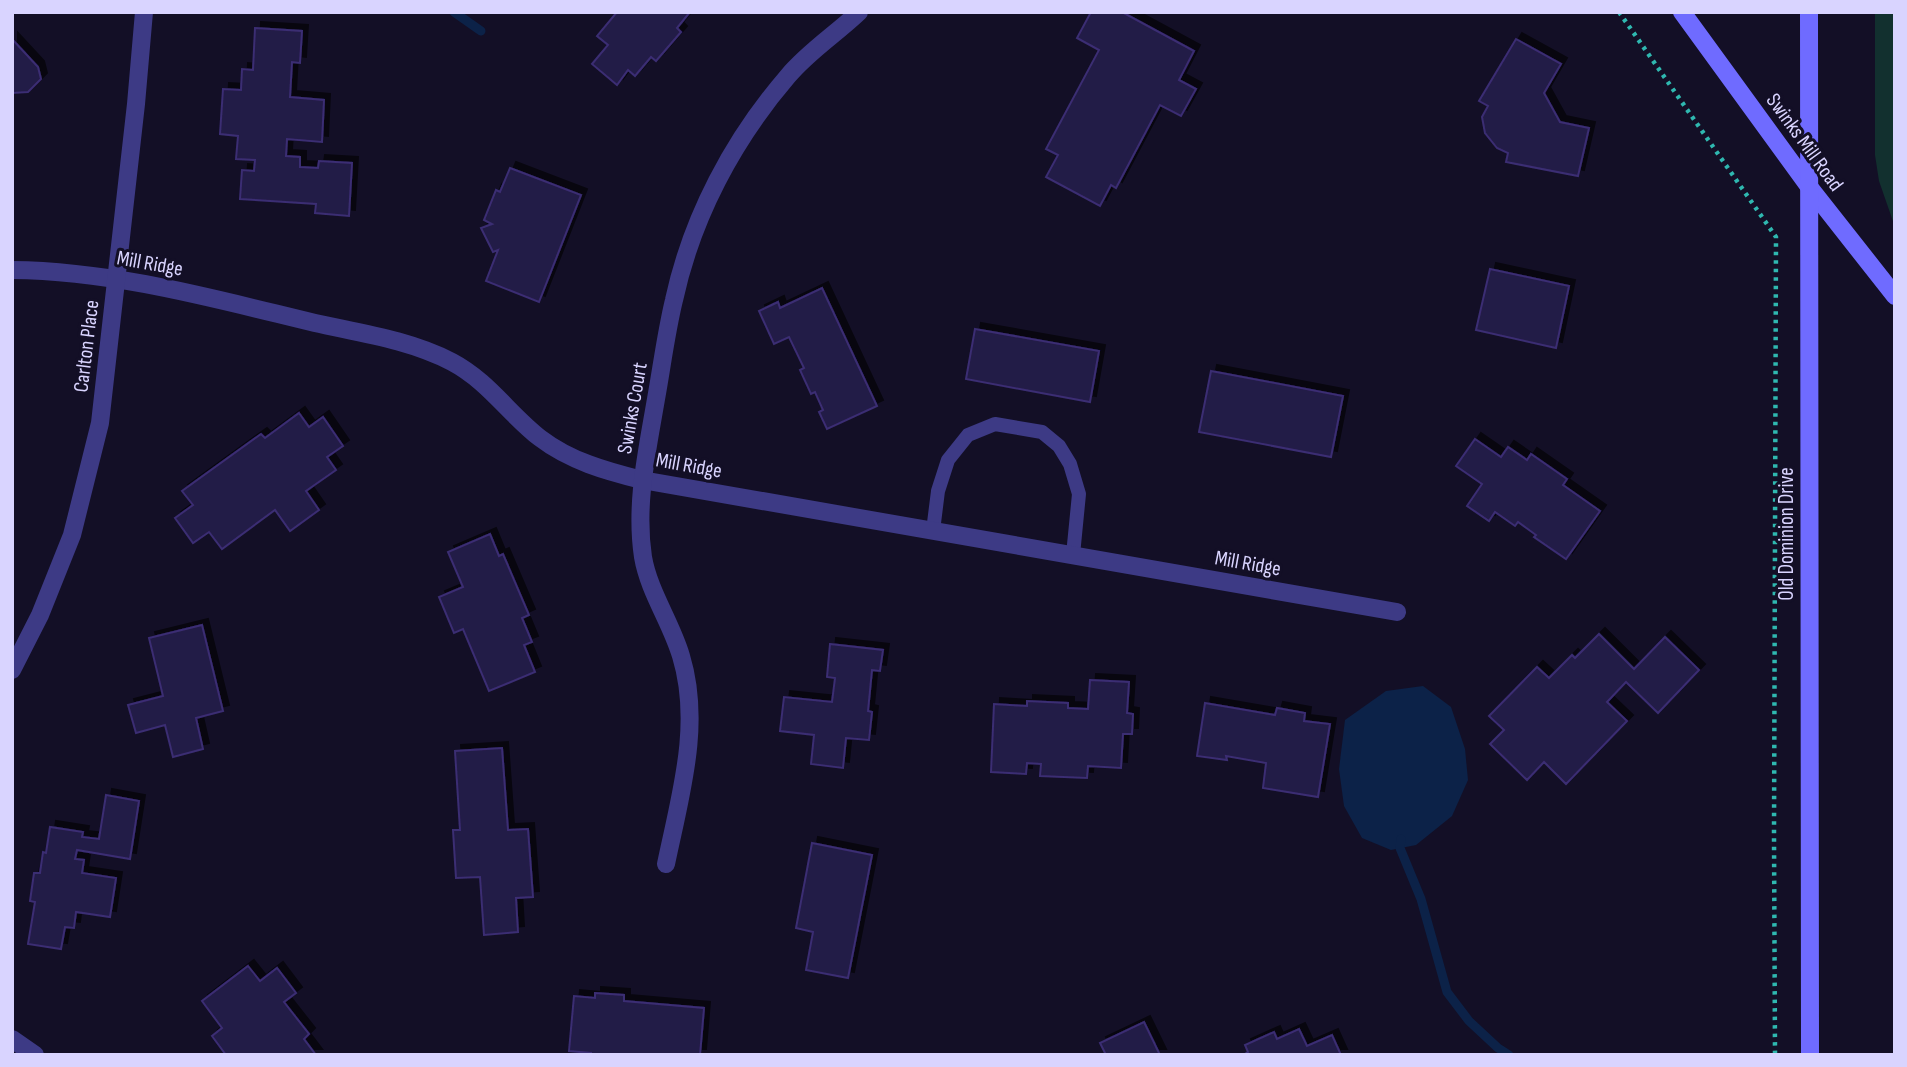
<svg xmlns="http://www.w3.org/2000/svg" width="1907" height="1067" viewBox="0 0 1907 1067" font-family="'Sofia Sans Condensed',sans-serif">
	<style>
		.green { fill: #12302f }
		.water { fill: #0c2248 }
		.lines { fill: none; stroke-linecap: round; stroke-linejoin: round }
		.stream { stroke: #0c2248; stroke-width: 9 }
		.building { fill: #241b47; stroke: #3b2d73; stroke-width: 2; filter: url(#shadow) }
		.path { stroke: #2fb8b0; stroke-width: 4.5; stroke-dasharray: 3.5 5; stroke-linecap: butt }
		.lane { stroke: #3d3a85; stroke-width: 14 }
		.street { stroke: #3d3a85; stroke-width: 18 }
		.secondary { stroke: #6f6bff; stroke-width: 18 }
		.labels { text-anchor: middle; stroke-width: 6; stroke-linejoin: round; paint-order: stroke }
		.street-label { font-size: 21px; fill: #d9d4ff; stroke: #130f26 }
	</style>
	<defs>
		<filter id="shadow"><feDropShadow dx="6" dy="-6" stdDeviation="0" flood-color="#0009"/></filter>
	</defs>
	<rect width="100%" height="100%" fill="#130f26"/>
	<polygon class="green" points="1875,12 1895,12 1895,227 1879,181 1875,155"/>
	<polygon class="water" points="1423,686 1451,707 1465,749 1468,780 1452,816 1416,845 1391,850 1362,838 1344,806 1339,769 1345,720 1386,691"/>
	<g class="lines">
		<g class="stream">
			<polyline points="454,12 481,31"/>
			<polyline points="1401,839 1400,848 1421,899 1447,992 1469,1021 1498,1048 1509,1055"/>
		</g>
	</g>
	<g class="building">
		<polygon points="617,12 690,12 677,28 681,32 656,61 651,57 635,76 628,70 617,85 592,64 608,45 597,36"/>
		<polygon points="1091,12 1122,12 1194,51 1179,80 1196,89 1181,116 1160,105 1116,188 1111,185 1100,206 1046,177 1058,155 1046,149 1099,50 1077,38"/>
		<polygon points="255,28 302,31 300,63 292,62 290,97 324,100 322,142 287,139 286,156 300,157 300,167 318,168 319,161 352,163 349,216 315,213 316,204 240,199 242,170 254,171 255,160 236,159 238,136 220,134 223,89 241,90 242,69 253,70"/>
		<polygon points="12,39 38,67 41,79 28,92 12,93"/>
		<polygon points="1516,39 1561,64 1544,93 1560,122 1589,128 1578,176 1506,162 1508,153 1497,148 1485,133 1482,117 1488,106 1479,101"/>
		<polygon points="510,168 581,195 539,302 486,281 498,250 493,252 481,228 492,224 484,220 496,190 500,192"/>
		<polygon points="1490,269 1569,286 1556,348 1476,330"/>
		<polygon points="822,288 877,406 827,429 819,412 823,410 815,392 811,394 800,370 804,368 789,337 774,344 759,311 778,302 780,308"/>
		<polygon points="975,329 1099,351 1090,402 966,379"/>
		<polygon points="1211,371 1343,396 1331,457 1199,432"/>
		<polygon points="299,413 309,427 323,417 343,446 327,457 336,470 306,491 319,510 290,531 275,510 222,549 209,532 193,543 175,518 193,505 182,491 261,434 265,438"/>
		<polygon points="1475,439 1501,457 1508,447 1527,460 1531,454 1567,479 1563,485 1600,511 1566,559 1534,537 1536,535 1518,522 1515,526 1495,512 1489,521 1467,506 1482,484 1456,466"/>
		<polygon points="490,534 499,556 503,554 529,615 522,618 532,642 524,645 535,672 489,691 463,629 454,633 439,597 463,587 448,552"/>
		<polygon points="202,625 223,711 196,718 203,749 173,757 165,725 136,733 128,705 163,696 149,638"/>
		<polygon points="1599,634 1634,669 1665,637 1699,670 1658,713 1626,682 1607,702 1627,721 1566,784 1544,762 1527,780 1490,744 1504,730 1489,716 1537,667 1549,678 1572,655 1575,658"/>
		<polygon points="830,644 883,650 880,671 872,670 868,711 872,712 869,740 846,738 843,768 811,764 814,735 780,731 784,697 832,702 835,678 827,677"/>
		<polygon points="1090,680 1129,682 1127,713 1133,714 1132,734 1123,734 1121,768 1088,766 1087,778 1040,776 1041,764 1027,763 1026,774 991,772 994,704 1027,706 1027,701 1068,703 1068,708 1088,709"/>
		<polygon points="1205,703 1275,715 1277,708 1305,713 1304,721 1330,724 1318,797 1263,788 1266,763 1226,756 1227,760 1197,756"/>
		<polygon points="502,748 508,830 528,829 533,897 516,898 518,932 484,935 480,877 456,878 453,830 460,830 455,751"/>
		<polygon points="106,795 139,801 130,859 77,850 75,859 84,860 82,873 116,878 110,917 76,912 74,928 65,927 61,949 28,944 35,902 30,901 34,873 40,873 43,852 46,853 50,827 83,832 82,837 99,839"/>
		<polygon points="812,843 872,855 848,978 806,970 813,932 796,928"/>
		<polygon points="248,966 260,981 277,968 296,993 284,1002 309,1034 304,1039 316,1055 226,1055 212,1036 222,1028 202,1001"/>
		<polygon points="595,993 624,995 624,1001 704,1008 700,1055 591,1055 591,1053 569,1051 574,996 595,998"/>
		<polygon points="1144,1022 1160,1055 1106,1055 1100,1043"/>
		<polygon points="1299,1029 1307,1046 1332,1035 1341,1055 1243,1055 1248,1052 1245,1045 1274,1032 1277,1039"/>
	</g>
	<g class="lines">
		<polyline class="path" points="1619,12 1776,237 1774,835 1775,1055"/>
		<polyline class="lane" points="933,531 938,491 948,460 968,435 995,424 1042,432 1059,446 1070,464 1079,494 1073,555"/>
		<g class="street">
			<path d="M12,270C115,271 215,299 315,323C360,333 410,340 452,362C488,381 509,414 540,438C570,461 606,471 642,480L1397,612"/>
			<polyline points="12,670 40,615 72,535 100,423 136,104 144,12"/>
			<path d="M666,864C680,796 702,725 681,656C671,622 649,592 643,557C635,504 647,452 656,399C662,366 666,333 674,300C692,217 733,140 788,76C809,51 836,34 859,12"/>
			<polyline points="12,1039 35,1055"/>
		</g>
		<g class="secondary">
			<polyline points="1682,12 1810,188 1895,296"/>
			<polyline points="1809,12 1810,1055"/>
		</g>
	</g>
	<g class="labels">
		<g class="street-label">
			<text transform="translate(1805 142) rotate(54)" y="7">Swinks Mill Road</text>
			<text transform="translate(150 263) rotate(10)" y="7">Mill Ridge</text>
			<text transform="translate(86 346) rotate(-83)" y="7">Carlton Place</text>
			<text transform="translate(632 408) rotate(-80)" y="7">Swinks Court</text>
			<text transform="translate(689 465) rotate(10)" y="7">Mill Ridge</text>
			<text transform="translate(1786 534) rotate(-90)" y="7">Old Dominion Drive</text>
			<text transform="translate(1248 563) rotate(10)" y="7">Mill Ridge</text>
		</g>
	</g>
	<rect width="1907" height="1067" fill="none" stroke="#d9d4ff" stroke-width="28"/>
</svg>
